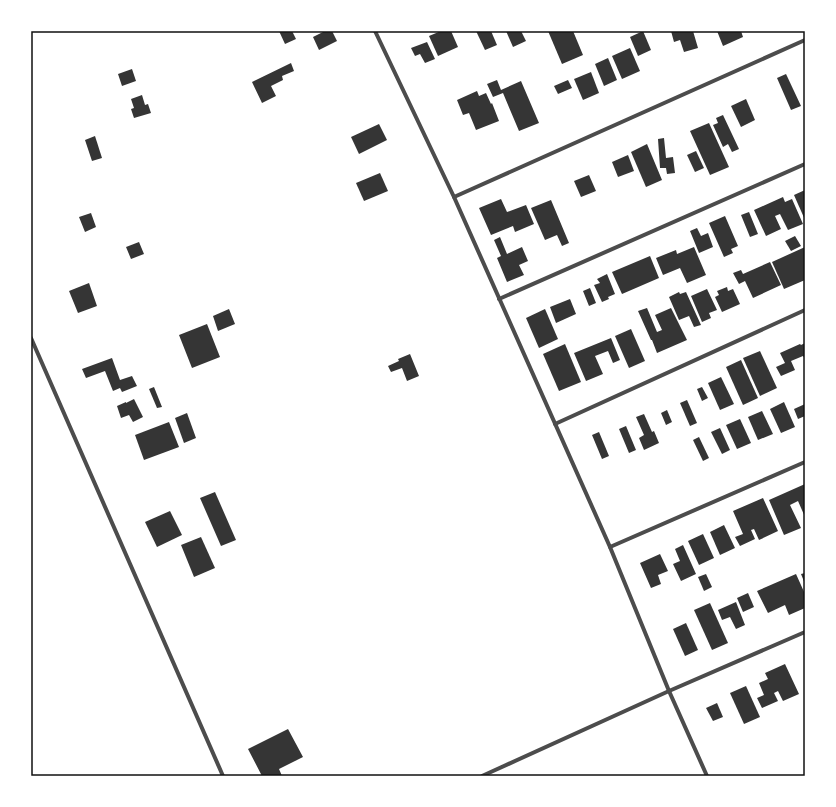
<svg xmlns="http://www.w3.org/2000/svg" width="836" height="807" viewBox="0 0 836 807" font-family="Cabin,sans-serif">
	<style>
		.building { fill: #353535 }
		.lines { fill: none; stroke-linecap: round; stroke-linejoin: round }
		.minor { stroke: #4c4c4c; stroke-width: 4 }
		.neatline { fill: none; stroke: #111; stroke-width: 1.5 }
	</style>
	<rect width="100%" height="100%" fill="#fff"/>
	<g class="building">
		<polygon points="279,31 292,31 296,39 285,44"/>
		<polygon points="325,31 332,31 337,41 319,50 313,37"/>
		<polygon points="441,31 451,31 458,47 438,56 429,36"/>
		<polygon points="476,31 491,31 497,45 485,50"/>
		<polygon points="506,31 521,31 526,41 513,47"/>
		<polygon points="548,31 573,31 583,55 562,64"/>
		<polygon points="643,31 651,50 638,56 630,37"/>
		<polygon points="671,31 693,31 698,48 684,52 680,40 674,42"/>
		<polygon points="717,31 741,31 743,37 723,46"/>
		<polygon points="427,42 435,59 425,63 420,54 415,56 411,48"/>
		<polygon points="630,48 640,71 622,79 612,56"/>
		<polygon points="608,58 617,80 604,86 595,64"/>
		<polygon points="291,63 294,71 282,76 283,80 271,86 276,96 262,103 252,82"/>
		<polygon points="132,69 136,81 122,86 118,74"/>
		<polygon points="591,72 599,93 583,100 574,79"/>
		<polygon points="786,74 801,106 791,110 777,78"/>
		<polygon points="497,80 501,90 521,81 539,123 519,131 503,93 493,97 487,84"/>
		<polygon points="568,80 572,88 558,94 554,86"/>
		<polygon points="477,91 479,96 486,93 491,104 492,103 499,121 476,130 469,113 463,115 457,100"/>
		<polygon points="142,95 145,105 148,104 151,113 134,118 131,109 134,108 131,99"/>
		<polygon points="746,99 755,120 741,127 731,106"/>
		<polygon points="723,115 739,149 732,152 728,144 723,147 713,125 718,123 716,118"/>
		<polygon points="709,123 729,167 710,175 690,131"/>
		<polygon points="379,124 387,140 359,154 351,137"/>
		<polygon points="95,136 102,158 92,161 85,140"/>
		<polygon points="664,138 666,158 673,157 675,173 667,174 666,168 660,168 658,139"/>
		<polygon points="647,144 662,180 646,187 631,152"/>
		<polygon points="696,151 704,168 695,172 687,155"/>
		<polygon points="628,155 634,171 618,177 612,162"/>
		<polygon points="380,173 388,191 364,201 356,183"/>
		<polygon points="589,175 596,191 581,197 574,181"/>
		<polygon points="805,190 805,220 794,195"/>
		<polygon points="783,197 785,202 792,199 803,224 788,230 780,214 775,216 781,229 766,236 754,210"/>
		<polygon points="501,199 507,212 526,205 534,224 515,232 513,226 491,235 479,208"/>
		<polygon points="551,200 569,243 562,246 557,235 545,240 531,208"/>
		<polygon points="749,212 758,234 750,237 741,215"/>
		<polygon points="91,213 96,227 85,232 79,217"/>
		<polygon points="725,216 738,246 731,249 733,253 724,257 709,223"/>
		<polygon points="697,228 701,236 708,233 713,247 699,253 690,231"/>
		<polygon points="795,236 801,246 791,251 785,241"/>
		<polygon points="500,237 507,254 522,247 528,261 519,265 524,275 507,282 497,258 501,256 494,240"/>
		<polygon points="139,242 144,254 131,259 126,247"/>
		<polygon points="694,247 706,275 687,283 680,268 663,275 656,258 676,250 677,254"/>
		<polygon points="805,247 805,280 784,289 772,262"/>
		<polygon points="650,256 659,278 622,294 612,272"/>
		<polygon points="770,262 781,285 753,298 745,281 739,284 733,273 741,270 743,274"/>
		<polygon points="607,274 615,294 608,297 609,299 602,302 594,285 600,283 597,279"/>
		<polygon points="89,283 97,306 78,313 69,291"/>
		<polygon points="727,287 728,291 733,289 740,304 722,312 715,297 719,295 717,291"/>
		<polygon points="590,288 596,303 589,306 583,291"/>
		<polygon points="707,289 717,310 709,313 711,318 702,322 691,296"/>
		<polygon points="679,292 680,294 686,292 701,325 694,327 689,316 679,320 669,297"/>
		<polygon points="570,299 576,314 556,323 550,307"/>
		<polygon points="647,308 657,332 662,330 655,315 671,308 687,340 657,353 652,340 651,340 638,311"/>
		<polygon points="229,309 235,324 218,331 213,316"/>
		<polygon points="545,309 558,339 539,348 526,318"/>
		<polygon points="207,324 220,357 192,368 179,335"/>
		<polygon points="631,329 645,361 629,368 615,336"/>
		<polygon points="611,338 620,360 613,363 608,351 595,356 603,374 586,381 574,353"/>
		<polygon points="805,343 805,359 803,356 791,361 795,370 781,376 776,367 785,363 780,353 800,344 801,345"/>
		<polygon points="565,344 581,382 559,391 543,354"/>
		<polygon points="760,351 777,388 760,396 743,358"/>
		<polygon points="410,354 419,376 407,381 402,368 391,372 388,366 399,361 398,359"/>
		<polygon points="112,358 120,380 132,376 137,386 122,392 120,388 113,391 105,371 86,378 82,369"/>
		<polygon points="741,360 758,398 743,405 726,367"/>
		<polygon points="721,377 734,404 720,410 708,383"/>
		<polygon points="154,387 162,407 157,408 149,389"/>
		<polygon points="702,387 708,398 702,401 697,389"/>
		<polygon points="134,399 143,417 133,422 129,415 121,418 117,406 126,402 126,403"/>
		<polygon points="687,400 697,423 690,426 680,403"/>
		<polygon points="784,402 795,427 781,433 770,409"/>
		<polygon points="805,404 805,416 798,419 794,409"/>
		<polygon points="667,410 672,422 666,425 661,413"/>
		<polygon points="762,411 773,434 758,440 748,417"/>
		<polygon points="187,413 196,438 184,443 175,418"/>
		<polygon points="644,414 652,432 654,431 659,443 644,450 639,438 644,435 636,417"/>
		<polygon points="740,419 751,443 737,449 726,425"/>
		<polygon points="169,422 179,447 144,460 135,435"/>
		<polygon points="626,426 636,450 629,453 619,429"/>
		<polygon points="720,428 730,450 722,454 711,432"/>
		<polygon points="599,432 609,456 602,459 592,435"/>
		<polygon points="699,437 709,458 703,461 693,440"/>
		<polygon points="805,484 805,517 798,501 790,505 801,528 784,535 769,500"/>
		<polygon points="215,492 236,540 221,546 200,498"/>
		<polygon points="763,498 778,531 759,540 754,529 751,530 755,539 740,546 735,537 743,534 733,511"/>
		<polygon points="170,511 182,535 157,547 145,522"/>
		<polygon points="724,525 735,548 720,555 710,532"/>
		<polygon points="703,534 714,558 699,565 688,541"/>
		<polygon points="201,537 215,568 194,577 181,545"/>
		<polygon points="683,545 696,574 681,581 673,564 680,561 675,549"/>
		<polygon points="660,554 668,571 658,575 661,584 651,588 640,563"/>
		<polygon points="805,573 805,584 801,574"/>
		<polygon points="706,574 712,587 704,591 698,577"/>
		<polygon points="796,574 805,594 805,608 789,615 785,605 768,613 757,591"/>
		<polygon points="748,593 754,607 743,612 737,598"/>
		<polygon points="736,602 745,625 736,629 730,617 722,620 718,610"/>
		<polygon points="710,603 728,643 712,650 694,610"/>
		<polygon points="686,623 698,650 685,656 673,629"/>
		<polygon points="785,664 799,694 783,701 778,691 774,693 778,701 762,708 757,698 764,695 759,683 768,679 765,673"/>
		<polygon points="746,686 760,717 744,724 730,693"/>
		<polygon points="717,703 723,717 713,721 706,708"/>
		<polygon points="288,729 303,757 279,769 282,776 262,776 248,749"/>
	</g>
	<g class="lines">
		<g class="minor">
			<polyline points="375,31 454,197 610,547 669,691 707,776"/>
			<polyline points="454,197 805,40"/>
			<polyline points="499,299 805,164"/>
			<polyline points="31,338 223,776"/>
			<polyline points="555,424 805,310"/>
			<polyline points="610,547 805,462"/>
			<polyline points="482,776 669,691 805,632"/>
		</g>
	</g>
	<rect width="836" height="807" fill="none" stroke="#ffffff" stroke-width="64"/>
	<rect x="32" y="32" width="772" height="743" class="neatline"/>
</svg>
